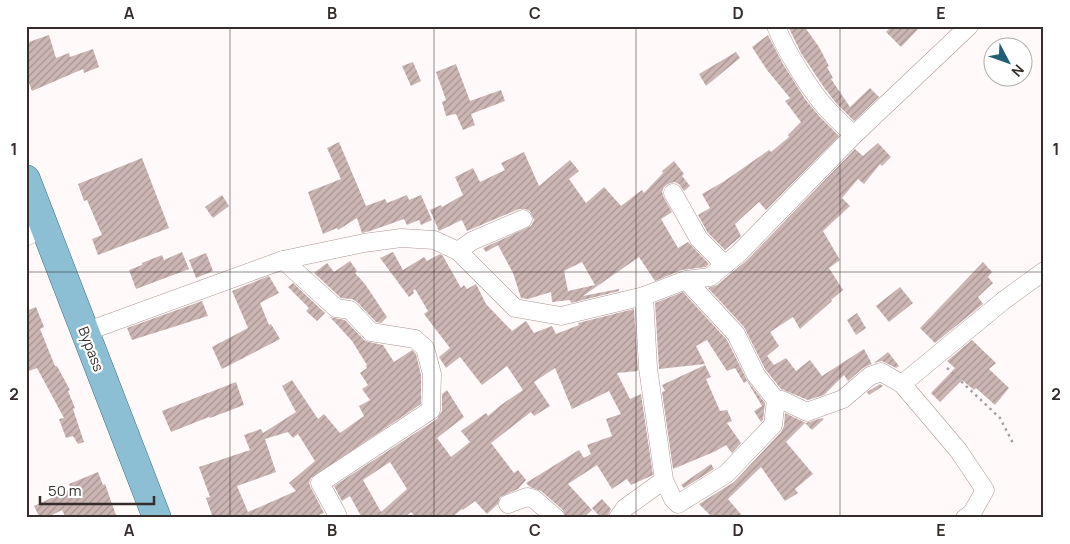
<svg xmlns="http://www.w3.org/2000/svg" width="1070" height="544" viewBox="0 0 1070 544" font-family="Manrope,sans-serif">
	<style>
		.building { fill: url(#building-hatch); fill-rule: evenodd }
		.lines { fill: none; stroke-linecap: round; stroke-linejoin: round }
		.minor-casing { stroke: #ac9693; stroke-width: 19 }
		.tertiary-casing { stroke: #ac9693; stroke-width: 22 }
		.primary-casing { stroke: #3c7186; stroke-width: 29 }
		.path { stroke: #a6a09f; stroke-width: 2.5; stroke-dasharray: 2.5 4; stroke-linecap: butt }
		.minor { stroke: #fff; stroke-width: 18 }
		.tertiary { stroke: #fff; stroke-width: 21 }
		.primary { stroke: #8cbfd3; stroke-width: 28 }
		.grid { fill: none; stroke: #352d2c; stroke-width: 1; stroke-opacity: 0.55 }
		.labels { text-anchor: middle; stroke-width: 4.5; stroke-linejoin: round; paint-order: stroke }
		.street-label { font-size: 14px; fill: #352d2c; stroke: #fff }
		.neatline { fill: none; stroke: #352d2c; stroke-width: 2 }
		.grid-label { font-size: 16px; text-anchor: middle; font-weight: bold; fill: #352d2c }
	</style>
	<defs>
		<pattern id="building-hatch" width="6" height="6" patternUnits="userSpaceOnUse" patternTransform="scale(1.25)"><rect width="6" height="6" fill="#ccb6b3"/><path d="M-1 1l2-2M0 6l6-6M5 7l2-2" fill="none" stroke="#a69492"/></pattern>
	</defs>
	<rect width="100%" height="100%" fill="#fffaf9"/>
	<g class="building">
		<polygon points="788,26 804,26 819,47 829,66 827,67 833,78 831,79 850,107 870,88 879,97 854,121 836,103 823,86 801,53"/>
		<polygon points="892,26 921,26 901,47 886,32"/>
		<polygon points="49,35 56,58 69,53 70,57 93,49 99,67 84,73 83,69 32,91 26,75 26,43"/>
		<polygon points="768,35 783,64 805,99 820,117 839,136 766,210 759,202 735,224 741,236 725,250 708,233 698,215 710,208 702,194 723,182 769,150 771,152 789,137 788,135 801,122 785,101 790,98 767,70 752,47"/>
		<polygon points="736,52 740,58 706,86 699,74"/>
		<polygon points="413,62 421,81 411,86 402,66"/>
		<polygon points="456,64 470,101 501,90 505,101 471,114 475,125 463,130 456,114 446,116 442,102 446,100 436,72"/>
		<polygon points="339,142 366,206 385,199 387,203 407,195 409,200 421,195 432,220 421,225 419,220 407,225 404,219 370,231 362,233 357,218 338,230 337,228 323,234 308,192 341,179 327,148"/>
		<polygon points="878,143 891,157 882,166 880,164 864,184 858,179 842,198 850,206 823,231 840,260 829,268 843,290 831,300 832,301 800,329 793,317 770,332 779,346 767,356 774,365 786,358 796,371 810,360 822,376 864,349 872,364 863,368 848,381 844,375 824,395 808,400 781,389 765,369 744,327 708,288 717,285 747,260 855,149 863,156"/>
		<path d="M524,152L539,186L570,160L579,171L569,179L586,203L604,187L621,206L642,190L644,193L663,173L662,171L674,161L684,174L682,176L690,186L684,191L679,184L674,182L668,184L664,187L662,192L664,198L672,212L661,219L678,248L688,242L709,264L706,267L682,270L655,281L639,257L583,296L619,289V291L571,303L570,300L552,302L551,292L528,299L521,298L513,273L498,245L486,252L483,248L531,226L534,220L530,211L525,209H519L467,231L462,220L439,231L430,210L441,205L442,207L463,195L455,177L473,168L480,182L505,170L501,163ZM582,262L595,285L568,291L564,271Z"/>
		<polygon points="142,158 169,228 98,255 92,239 102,235 87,200 84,201 78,184"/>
		<polygon points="222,195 229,206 213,218 205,207"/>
		<polygon points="182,252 189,269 136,289 129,270 142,265 142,263 162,255 164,260"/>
		<path d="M393,252L403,270L424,257L427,261L440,254L443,256L461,288L464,285L467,289L476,284L486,304L512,331L526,321L534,333L552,326L556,334L579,325L578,323L634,309L638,371L617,373L630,399L641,394L653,475L631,485L627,479L612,489L597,465L568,484L592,510L583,518H566L563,510L541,491L530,487L526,483L579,450L584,458L591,454L587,445L612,436L606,419L621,414L609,391L572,409L555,368L534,382L550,406L534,416L531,412L491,443L514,473L518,470L526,480L518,489L500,497L498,504L487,514L475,501L463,510L462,509L451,518H416L411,512L404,518H362L350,496L342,501L334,486L437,419L442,411V394L447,390L464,417L437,438L451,457L470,442L461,431L486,413L488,416L501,405L523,390L507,366L482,385L460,357L446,368L439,357L450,348L424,314L428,311L415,289L413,291L414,293L409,297L380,258ZM390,462L407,489L381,512L363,480Z"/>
		<polygon points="206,253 213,271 196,278 189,260"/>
		<polygon points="350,261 357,271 355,273 365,284 387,317 381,323 376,322 357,302 352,299 341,298 314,273 327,263 334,272"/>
		<polygon points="983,262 992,272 988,277 993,283 978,297 983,304 935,343 920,328"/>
		<polygon points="269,276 279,293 260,303 269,325 271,324 280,339 222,369 212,347 248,328 232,291"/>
		<polygon points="293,283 325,313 317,321 306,311 309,308 288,287"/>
		<polygon points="900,287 913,303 889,322 876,306"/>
		<polygon points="683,292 727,340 747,380 765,403 763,420 761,422 754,411 762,406 747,381 744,383 735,368 727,371 707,340 696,346 705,364 659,369 655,303"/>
		<polygon points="202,301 208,316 132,340 127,328"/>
		<polygon points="36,307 44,327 40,329 55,366 57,366 70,390 68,391 75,408 73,409 84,442 78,444 73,436 66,438 59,419 64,418 37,368 26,372 26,311"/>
		<polygon points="857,313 866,328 856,335 847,320"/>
		<path d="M330,317L345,320L364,340L369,342L383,345L394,362L412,350L416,354L421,375V404L311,478L309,483L311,488L324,513L319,515L320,518H213L206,498L210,497L199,467L250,450L244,435L261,429L263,433L296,412L282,386L292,380L318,419L324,414L340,433L364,416L359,406L370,400L362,389L368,385L360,373L367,368L366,366L367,365L352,341ZM288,432L293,438L298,434L315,461L289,483L296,491L248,512L237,486L276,472L265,439Z"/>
		<polygon points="972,340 996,363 989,369 1009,388 995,405 976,388 974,390 962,380 940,402 931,393 955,368 947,361"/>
		<polygon points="888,352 899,366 896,368 882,361 874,363"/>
		<polygon points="705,365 711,377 706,379 720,411 727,410 732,421 727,423 741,443 732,453 726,445 716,451 673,469 662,392 665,391 662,385"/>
		<polygon points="236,382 244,405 210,418 209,417 171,432 162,411"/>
		<polygon points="880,384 883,386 869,395 867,392"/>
		<polygon points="785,413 806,423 822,418 824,419 812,430 805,423 786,442 813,474 795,489 798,493 785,501 761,467 728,499 744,518 713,518 699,504 734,482 781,432 784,426"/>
		<polygon points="711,464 714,469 684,488 681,485"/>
		<polygon points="98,472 103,485 105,484 117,518 66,518 62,510 46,518 40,518 34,506 71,489 69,484"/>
		<polygon points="602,499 611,509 607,518 601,518 592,508"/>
	</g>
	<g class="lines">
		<defs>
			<g id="minor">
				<path d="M776,26C785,50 811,92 828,110C836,119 845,127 854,135"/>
				<polyline points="673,193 699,239 725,265"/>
				<polyline points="458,251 472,241 523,219"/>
				<polyline points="283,260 336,308 350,310 371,332 415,339 425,348 432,374 431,410 320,483 337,514 337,518"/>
				<polyline points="686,280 736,334 756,375 776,400"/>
				<polyline points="644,296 686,280 710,277 739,253 854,135 969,26"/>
				<polyline points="85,332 283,260 364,243 401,238 434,240 458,251 515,308 561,316 644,296 648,368 664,480 625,508 618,518"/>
				<polyline points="902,384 958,450 985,490 972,513 965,518"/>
				<polyline points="664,480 673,499 678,504 726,474 773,425 776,400 782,400 807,412 843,399 870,376 881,372 902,384 1003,301 1044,271"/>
				<polyline points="508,504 527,497 534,499 556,518"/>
			</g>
			<polyline id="tertiary" points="26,235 44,226"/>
			<polyline id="primary" points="26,179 157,518"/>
		</defs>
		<use href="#minor" class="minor-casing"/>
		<use href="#tertiary" class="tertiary-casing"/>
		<use href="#primary" class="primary-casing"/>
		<polyline class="path" points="947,368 1000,418 1014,445"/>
		<use href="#minor" class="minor"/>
		<use href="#tertiary" class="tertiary"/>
		<use href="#primary" class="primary"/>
	</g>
	<path class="grid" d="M230,26V518M434,26V518M636,26V518M840,26V518M26,272H1044"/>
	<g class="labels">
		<g class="street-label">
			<text transform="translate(91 349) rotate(69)" y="5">Bypass</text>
		</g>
	</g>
	<rect width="1070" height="544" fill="none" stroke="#ffffff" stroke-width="55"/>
	<g transform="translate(1008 62) rotate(131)"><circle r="24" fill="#ffffff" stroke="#aeabab"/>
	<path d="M0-4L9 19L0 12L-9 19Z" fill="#215f75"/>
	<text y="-8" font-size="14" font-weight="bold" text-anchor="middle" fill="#352d2c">N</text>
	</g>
	<path d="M40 496v8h114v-8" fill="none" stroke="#352d2c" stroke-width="2.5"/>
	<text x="48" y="496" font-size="15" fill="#352d2c" stroke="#ffffff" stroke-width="4" paint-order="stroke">50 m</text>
	<rect x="28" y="28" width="1014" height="488" class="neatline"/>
	<g class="grid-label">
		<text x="129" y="19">A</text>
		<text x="332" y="19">B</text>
		<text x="535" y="19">C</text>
		<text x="738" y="19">D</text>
		<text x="941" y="19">E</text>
		<text x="14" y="155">1</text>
		<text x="1056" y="155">1</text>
		<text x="14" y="400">2</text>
		<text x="1056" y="400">2</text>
		<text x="129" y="536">A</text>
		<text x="332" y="536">B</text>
		<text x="535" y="536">C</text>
		<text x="738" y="536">D</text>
		<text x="941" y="536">E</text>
	</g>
</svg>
